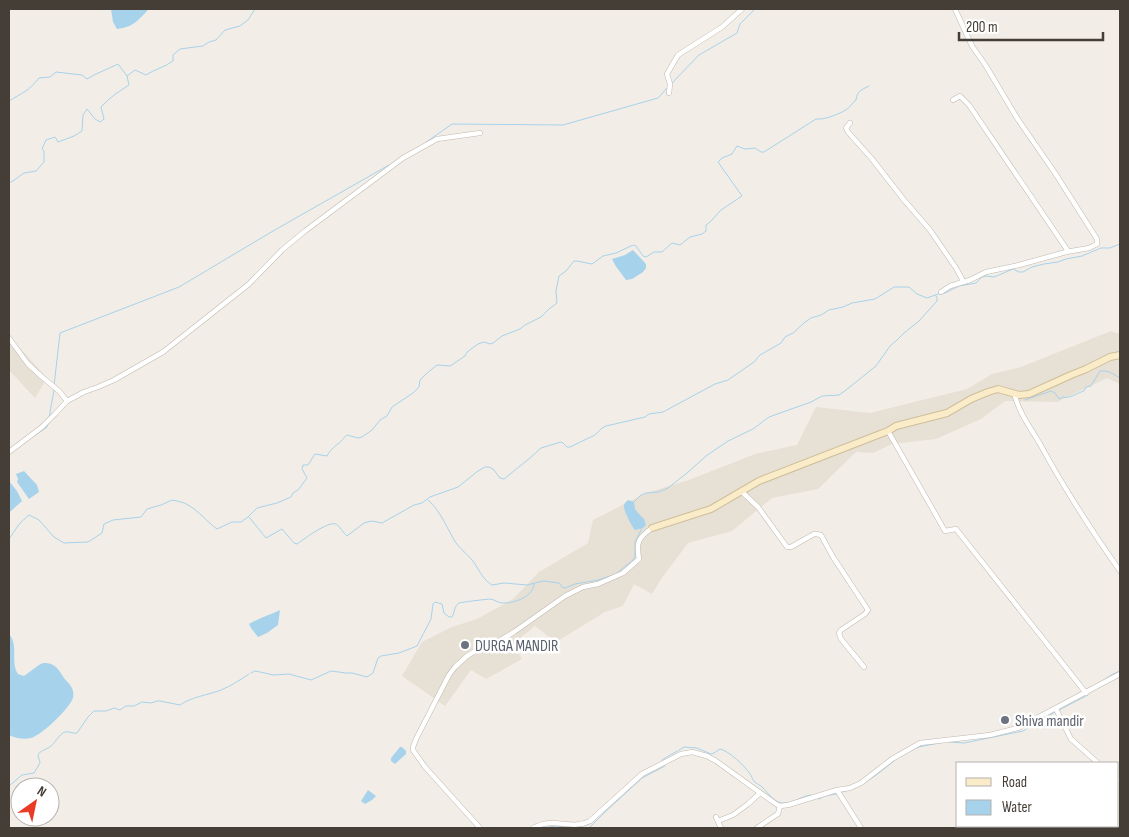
<svg xmlns="http://www.w3.org/2000/svg" width="1129" height="837" viewBox="0 0 1129 837" font-family="'Sofia Sans Condensed',sans-serif">
	<style>
		.residential { fill: #e6e0d5 }
		.water { fill: #a7d2eb }
		.lines { fill: none; stroke-linecap: round; stroke-linejoin: round }
		.stream { stroke: #a7d2eb; stroke-width: 1 }
		.street-casing { stroke: #c0b8ad; stroke-width: 5.5 }
		.secondary-casing { stroke: #cfbe99; stroke-width: 8 }
		.street { stroke: #fff; stroke-width: 4.5 }
		.secondary { stroke: #faecc9; stroke-width: 6 }
		.worship-dot { fill: #6b7280; stroke: #fff; stroke-width: 2 }
		.labels { text-anchor: middle; stroke-width: 5; stroke-linejoin: round; paint-order: stroke }
		.worship-label { font-size: 16px; fill: #5b616d; stroke: #fff; text-anchor: start }
	</style>
	<rect width="100%" height="100%" fill="#f2eee7"/>
	<g class="residential">
		<polygon points="1111,331 1120,334 1120,384 1107,378 1057,402 1005,401 981,419 936,439 892,444 873,453 856,452 818,489 772,498 732,531 688,543 661,579 652,594 634,584 623,606 605,612 556,642 535,626 513,644 522,659 486,679 471,670 445,706 402,676 422,642 452,627 477,619 513,599 539,572 588,543 593,520 646,493 689,480 755,454 797,445 816,407 870,413 967,389 992,374 1021,367"/>
		<polygon points="9,336 47,378 35,398 9,370"/>
	</g>
	<g class="water">
		<path d="M111,9H149C138,20 134,27 117,29L113,22Z"/>
		<polygon points="633,250 646,264 646,268 643,272 632,279 626,280 615,265 612,259 625,255"/>
		<polygon points="24,471 37,485 39,492 29,499 17,482 18,479 16,474"/>
		<polygon points="9,481 17,491 22,501 11,511 9,512"/>
		<path d="M628,500L634,502L635,509L638,513L644,519L646,525L643,528L635,530C632,527 624,511 624,507C624,503 625,503 628,500Z"/>
		<path d="M280,610L278,625L267,633L258,637L251,628L249,624C259,618 270,615 280,610Z"/>
		<path d="M9,634C19,645 10,662 18,674L24,676C29,673 39,664 43,663C55,662 59,670 64,678C69,684 75,688 73,698C69,709 42,735 31,738C24,740 15,738 9,735Z"/>
		<polygon points="400,747 402,747 406,751 406,754 395,764 391,761 391,758"/>
		<polygon points="368,790 376,796 372,800 365,804 361,801"/>
	</g>
	<g class="lines">
		<g class="stream">
			<polyline points="671,84 699,55 737,33 740,24 755,9"/>
			<path d="M9,101C22,93 29,91 39,78L50,77L56,72L82,75L87,79L94,75L118,64L127,76L135,70L146,75C155,69 165,67 173,61V55L180,49L203,46L209,42L216,40L225,30L240,26L248,20L255,9"/>
			<polyline points="425,143 452,124 563,125 658,98 668,87"/>
			<path d="M9,183L13,181L24,173L36,171L44,162V151L42,149L46,140L55,137L58,142L74,136L82,131L83,115L87,109L95,119L100,122L104,119L101,107C109,98 118,92 129,85L127,76"/>
			<polyline points="54,386 60,333 179,287 273,231 389,165"/>
			<path d="M1025,400L1051,391L1055,393L1059,399L1063,397C1070,399 1077,393 1084,391L1086,387L1091,386L1100,371C1109,370 1113,374 1120,378"/>
			<polyline points="49,418 54,390"/>
			<polyline points="34,436 47,427 48,424"/>
			<path d="M428,500C441,511 447,529 456,543C462,551 470,556 475,564C480,572 483,579 492,585L504,583L527,585L543,581L559,583L562,587L565,588L575,584L598,580L610,576"/>
			<polyline points="634,502 641,495 646,493 659,492 668,488 687,473 706,456 728,441 753,429 769,417 811,402 822,396 839,395 846,390 876,366 890,346 897,340 904,333 919,321 937,301 937,298 936,296"/>
			<path d="M249,517L266,538L282,529L294,543L297,544C304,539 328,521 336,524C340,526 343,533 347,536L364,523L372,521L382,523L414,505L422,503L430,497L458,487L478,471L485,467H489L493,469L500,478L504,479L530,458L541,448L561,442L563,443L567,447H570L595,435L602,428L606,426L645,417L649,414L663,412L715,384L728,380L754,362L760,355L781,343L785,337L793,333L804,323L811,318L821,315L829,310L843,307L852,303L875,299L894,287H909L917,294L927,298L938,294L945,293L959,286L976,283L982,277L986,276L994,277L999,275L1013,269L1019,272H1023L1032,267L1044,264L1058,262L1066,259L1082,256L1101,248H1110L1120,244"/>
			<path d="M9,539L20,523L29,515L39,520L54,537L64,543L88,542L102,533L104,524L113,520L141,517L147,509L161,505L172,500C177,501 184,502 188,505C199,511 207,522 217,529L232,522H241L248,517L257,508L277,503L291,497L293,493L298,490L307,478L302,469L303,465H308L315,454L327,456C331,449 333,448 338,444C342,441 343,438 347,435L358,438L362,437L372,430L380,420L387,416L392,407L413,393L419,387L420,380L426,374L437,365L450,366L465,356L467,352L478,344L484,342L490,344L493,343L502,336L520,329L525,325L541,317L549,309L557,303L556,291L559,276L566,271L574,261H577L592,264L603,256L616,253L633,245L636,246L643,256L646,257L654,252H662L672,243L680,245L690,237L702,234L706,231V225L710,222L721,210L742,196L718,162L722,158L732,154L737,146L745,149L755,148L761,152H764L816,119C824,120 836,115 844,111C849,109 852,103 856,100C857,91 861,90 869,86"/>
			<polyline points="616,574 633,560 635,556 635,542 641,530 641,528"/>
			<path d="M251,673L255,671L265,673L273,675L289,674L311,680L331,671L346,673H352L367,677L373,673L378,658L381,656L399,653L417,646L431,619L433,604L435,602L442,604L444,613L449,617H452C455,612 454,606 459,603C462,602 488,599 491,599C495,600 498,603 503,603C515,603 533,597 534,584"/>
			<polyline points="1099,683 1113,674 1120,671"/>
			<polyline points="1059,710 1088,695"/>
			<polyline points="950,742 964,743 1023,731 1055,712"/>
			<polyline points="909,751 919,747 939,743"/>
			<path d="M662,760C669,755 677,752 684,747L697,748L711,754L714,753L720,749C729,751 745,766 750,774C752,776 752,779 754,781C756,784 761,785 763,788C769,794 775,804 785,803C793,803 802,796 811,795"/>
			<path d="M9,786L22,775L34,773L40,763C40,760 38,758 38,755C39,751 48,749 51,746C56,742 59,734 65,732C69,731 73,734 77,733L88,717L94,711H106L114,708L120,710L126,706H134L142,702L151,703L157,701H160L180,705C191,697 208,695 221,690C231,686 240,680 249,674"/>
			<path d="M842,792C863,787 879,773 895,760"/>
			<polyline points="817,798 819,799 825,796 836,794"/>
			<polyline points="541,828 557,826 571,828"/>
			<polyline points="586,828 589,828 604,813 642,778 665,766"/>
		</g>
		<defs>
			<g id="street">
				<polyline points="669,93 670,84 667,74 678,55 722,27 742,9"/>
				<polyline points="953,100 960,96 969,105 1068,251"/>
				<polyline points="850,123 846,128 848,132 872,159 904,200 930,230 956,268 962,279 962,281"/>
				<polyline points="941,292 950,286 970,280 986,272 1019,265 1066,252 1089,248 1097,244 1097,239 1055,173 1017,118 986,66 972,46 955,9"/>
				<polyline points="9,338 28,364 41,376 59,391 67,401"/>
				<path d="M1014,393C1019,413 1030,427 1040,444C1064,488 1091,530 1120,571"/>
				<polyline points="888,431 945,531 956,529 1086,693"/>
				<polyline points="9,452 42,427 55,414 67,401 84,392 98,387 114,380 163,352 249,284 282,250 305,231 403,158 437,139 480,133"/>
				<polyline points="741,491 758,507 787,547 791,547 814,534 816,534 821,535 833,557 868,610 865,614 841,630 839,633 841,639 864,667"/>
				<polyline points="1056,709 1071,739 1098,763"/>
				<polyline points="1118,780 1120,782"/>
				<polyline points="837,790 861,828"/>
				<polyline points="716,817 721,828"/>
				<polyline points="718,821 733,815 748,804 760,793"/>
				<path d="M480,828L425,767L413,750V747L416,739L449,675L455,667L467,656L475,651L494,644L514,632L565,596L583,587L598,584L623,573L639,559C636,542 638,538 652,528"/>
				<path d="M533,828C553,816 571,831 590,821L642,774L681,754L692,752L707,756L716,761L776,804L780,806L788,805L837,790L850,788L861,783L892,759L920,743L990,735L1018,728L1120,674"/>
				<polyline points="757,828 776,815 778,814 780,806"/>
			</g>
			<polyline id="secondary" points="652,528 711,509 759,481 888,431 896,426 947,413 971,399 988,392 998,389 1019,395 1029,394 1071,375 1086,369 1110,357 1120,355"/>
		</defs>
		<use href="#street" class="street-casing"/>
		<use href="#secondary" class="secondary-casing"/>
		<use href="#street" class="street"/>
		<use href="#secondary" class="secondary"/>
	</g>
	<g class="worship-dot">
		<circle cx="465" cy="645" r="5"/>
		<circle cx="1005" cy="720" r="5"/>
	</g>
	<g class="labels">
		<g class="worship-label">
			<text x="475" y="651">DURGA MANDIR</text>
			<text x="1015" y="726">Shiva mandir</text>
		</g>
	</g>
	<rect width="1129" height="837" fill="none" stroke="#453e36" stroke-width="20"/>
	<rect x="956" y="762" width="162" height="65" fill="#ffffff" stroke="#b5b2af"/>
	<rect x="966" y="778" width="25" height="8" fill="#faecc9" stroke="#b5b2af"/>
	<text x="1002" y="787" font-size="15" fill="#453e36">Road</text>
	<rect x="966" y="800" width="25" height="15" fill="#a7d2eb" stroke="#b5b2af"/>
	<text x="1002" y="812" font-size="15" fill="#453e36">Water</text>
	<g transform="translate(35 802) rotate(33)"><circle r="24" fill="#ffffff" stroke="#b5b2af"/>
	<path d="M0-4L9 19L0 12L-9 19Z" fill="#ea3b26"/>
	<text y="-8" font-size="14" font-weight="bold" text-anchor="middle" fill="#453e36">N</text>
	</g>
	<path d="M959 32v8h144v-8" fill="none" stroke="#453e36" stroke-width="2.5"/>
	<text x="966" y="32" font-size="15" fill="#453e36" stroke="#ffffff" stroke-width="4" paint-order="stroke">200 m</text>
</svg>
